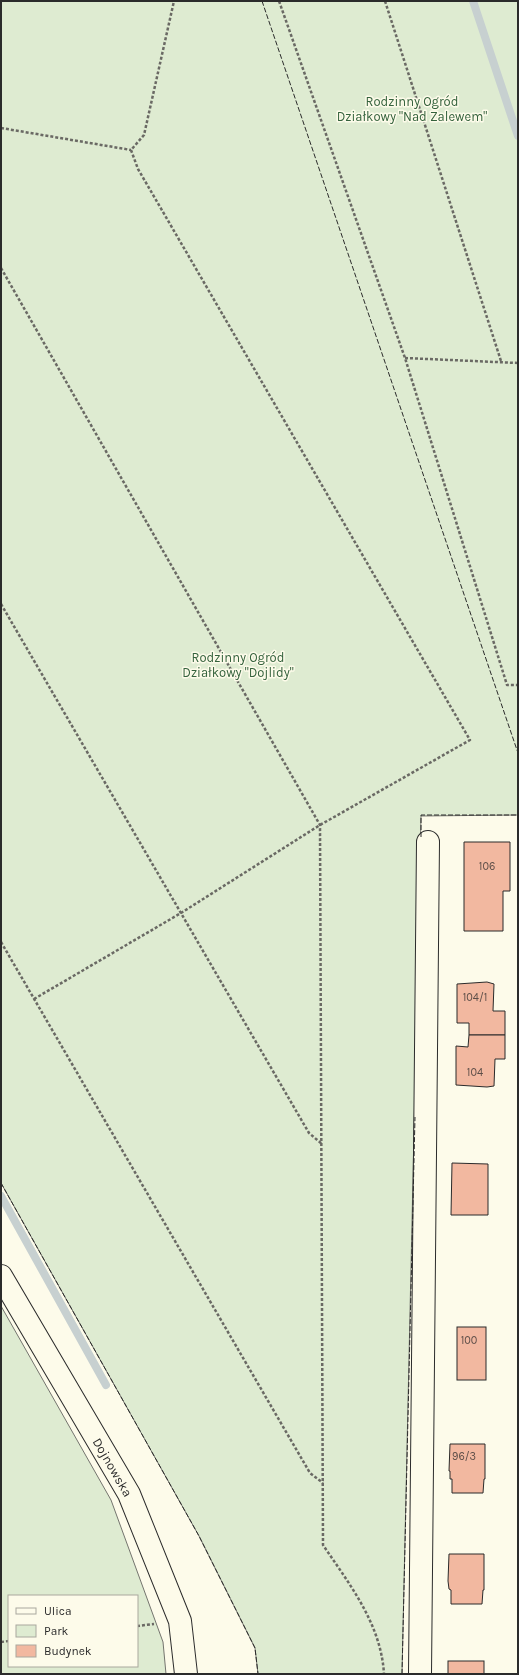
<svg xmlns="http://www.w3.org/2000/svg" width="519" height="1675" viewBox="0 0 519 1675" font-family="Karla,sans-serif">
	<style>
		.green { fill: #deebd1; stroke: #74746e; fill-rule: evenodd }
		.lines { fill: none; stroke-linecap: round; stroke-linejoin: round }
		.stream { stroke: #c7d0d0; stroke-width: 8 }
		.building { fill: #f2b8a0; stroke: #2b2b2b }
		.minor-casing { stroke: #2b2b2b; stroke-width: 24 }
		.path { stroke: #6a6964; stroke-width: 2.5; stroke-dasharray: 3 2; stroke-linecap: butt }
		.minor { stroke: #fdfbea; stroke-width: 22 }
		.fence { stroke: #2b2b2b; stroke-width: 1; stroke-dasharray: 5 2; stroke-linecap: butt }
		.labels { text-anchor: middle; stroke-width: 3; stroke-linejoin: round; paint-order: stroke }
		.number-label { font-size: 11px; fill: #5d4e48 }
		.park-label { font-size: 13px; fill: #34623c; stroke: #fdfbea }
		.street-label { font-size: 13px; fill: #2b2b2b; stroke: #fdfbea }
	</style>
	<rect width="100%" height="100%" fill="#fdfbea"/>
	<g class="green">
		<polygon points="1,1 518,1 518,815 421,816 402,1674 258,1674 255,1648 199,1536 1,1183"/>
		<path d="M1,1306L111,1500L163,1642L166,1674H1ZM9,1596H137V1666H9Z"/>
	</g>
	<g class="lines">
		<g class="stream">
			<polyline points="473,1 518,136"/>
			<polyline points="1,1196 106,1385"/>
		</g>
	</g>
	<g class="building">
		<polygon points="464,842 510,842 510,891 503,891 503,931 464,931"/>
		<polygon points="487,982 494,984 493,1011 505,1011 505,1035 469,1035 469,1023 457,1023 457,984"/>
		<polygon points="469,1035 505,1035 505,1059 495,1059 494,1086 487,1087 456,1085 456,1046 468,1047"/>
		<polygon points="452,1163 488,1164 488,1215 451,1215"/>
		<rect x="457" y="1327" width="29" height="53"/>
		<polygon points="450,1444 485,1444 485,1479 484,1479 483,1493 452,1493 452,1479 450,1479 450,1471 449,1471"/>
		<polygon points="449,1554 484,1554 484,1590 483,1590 482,1604 451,1604 451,1590 449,1589 448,1581"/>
		<rect x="448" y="1661" width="36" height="13"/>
	</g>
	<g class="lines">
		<defs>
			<g id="minor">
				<polyline points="1,1276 129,1494 180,1621 186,1674"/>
				<polyline points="420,1674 428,842"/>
			</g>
		</defs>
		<use href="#minor" class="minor-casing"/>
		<g class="path">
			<polyline points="279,1 405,358 507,685 518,685"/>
			<polyline points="385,1 501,361"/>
			<polyline points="1,128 131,150"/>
			<path d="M1,268L320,825L323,1545C350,1585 381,1624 384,1674"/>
			<polyline points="405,358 518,363"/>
			<polyline points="1,604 309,1133 322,1144"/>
			<polyline points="1,942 310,1473 323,1483"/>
			<polyline points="34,999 181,913 320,825 470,740 138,169 131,150 144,135 174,1"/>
			<polyline points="137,1626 154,1624"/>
			<polyline points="1,1642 9,1641"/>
		</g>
		<use href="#minor" class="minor"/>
		<g class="fence">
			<polyline points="262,1 518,753"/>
			<polyline points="421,837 421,815 518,815"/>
			<polyline points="1,1183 199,1536 255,1648 258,1674"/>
			<polyline points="402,1674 415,1117"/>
		</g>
	</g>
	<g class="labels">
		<g class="number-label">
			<text x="487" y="870">106</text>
			<text x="475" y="1001">104/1</text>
			<text x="475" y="1076">104</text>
			<text x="469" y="1344">100</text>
			<text x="464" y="1460">96/3</text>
		</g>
		<g class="park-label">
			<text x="412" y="106">Rodzinny Ogród<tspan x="412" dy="15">Działkowy "Nad Zalewem"</tspan></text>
			<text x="238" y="662">Rodzinny Ogród<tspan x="238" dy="15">Działkowy "Dojlidy"</tspan></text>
		</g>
		<g class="street-label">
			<text transform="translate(113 1467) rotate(60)" y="5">Dojnowska</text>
		</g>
	</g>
	<rect width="519" height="1675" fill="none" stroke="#2b2b2b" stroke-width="4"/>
	<rect x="8" y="1595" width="130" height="72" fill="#fdfbea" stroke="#a9a89e"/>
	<rect x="16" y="1608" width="20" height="6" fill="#fdfbea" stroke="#a9a89e"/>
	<text x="44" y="1615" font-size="12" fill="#2b2b2b">Ulica</text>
	<rect x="16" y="1625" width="20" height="12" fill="#deebd1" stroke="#a9a89e"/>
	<text x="44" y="1635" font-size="12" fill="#2b2b2b">Park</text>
	<rect x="16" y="1645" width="20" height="12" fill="#f2b8a0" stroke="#a9a89e"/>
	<text x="44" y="1655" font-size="12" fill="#2b2b2b">Budynek</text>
</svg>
